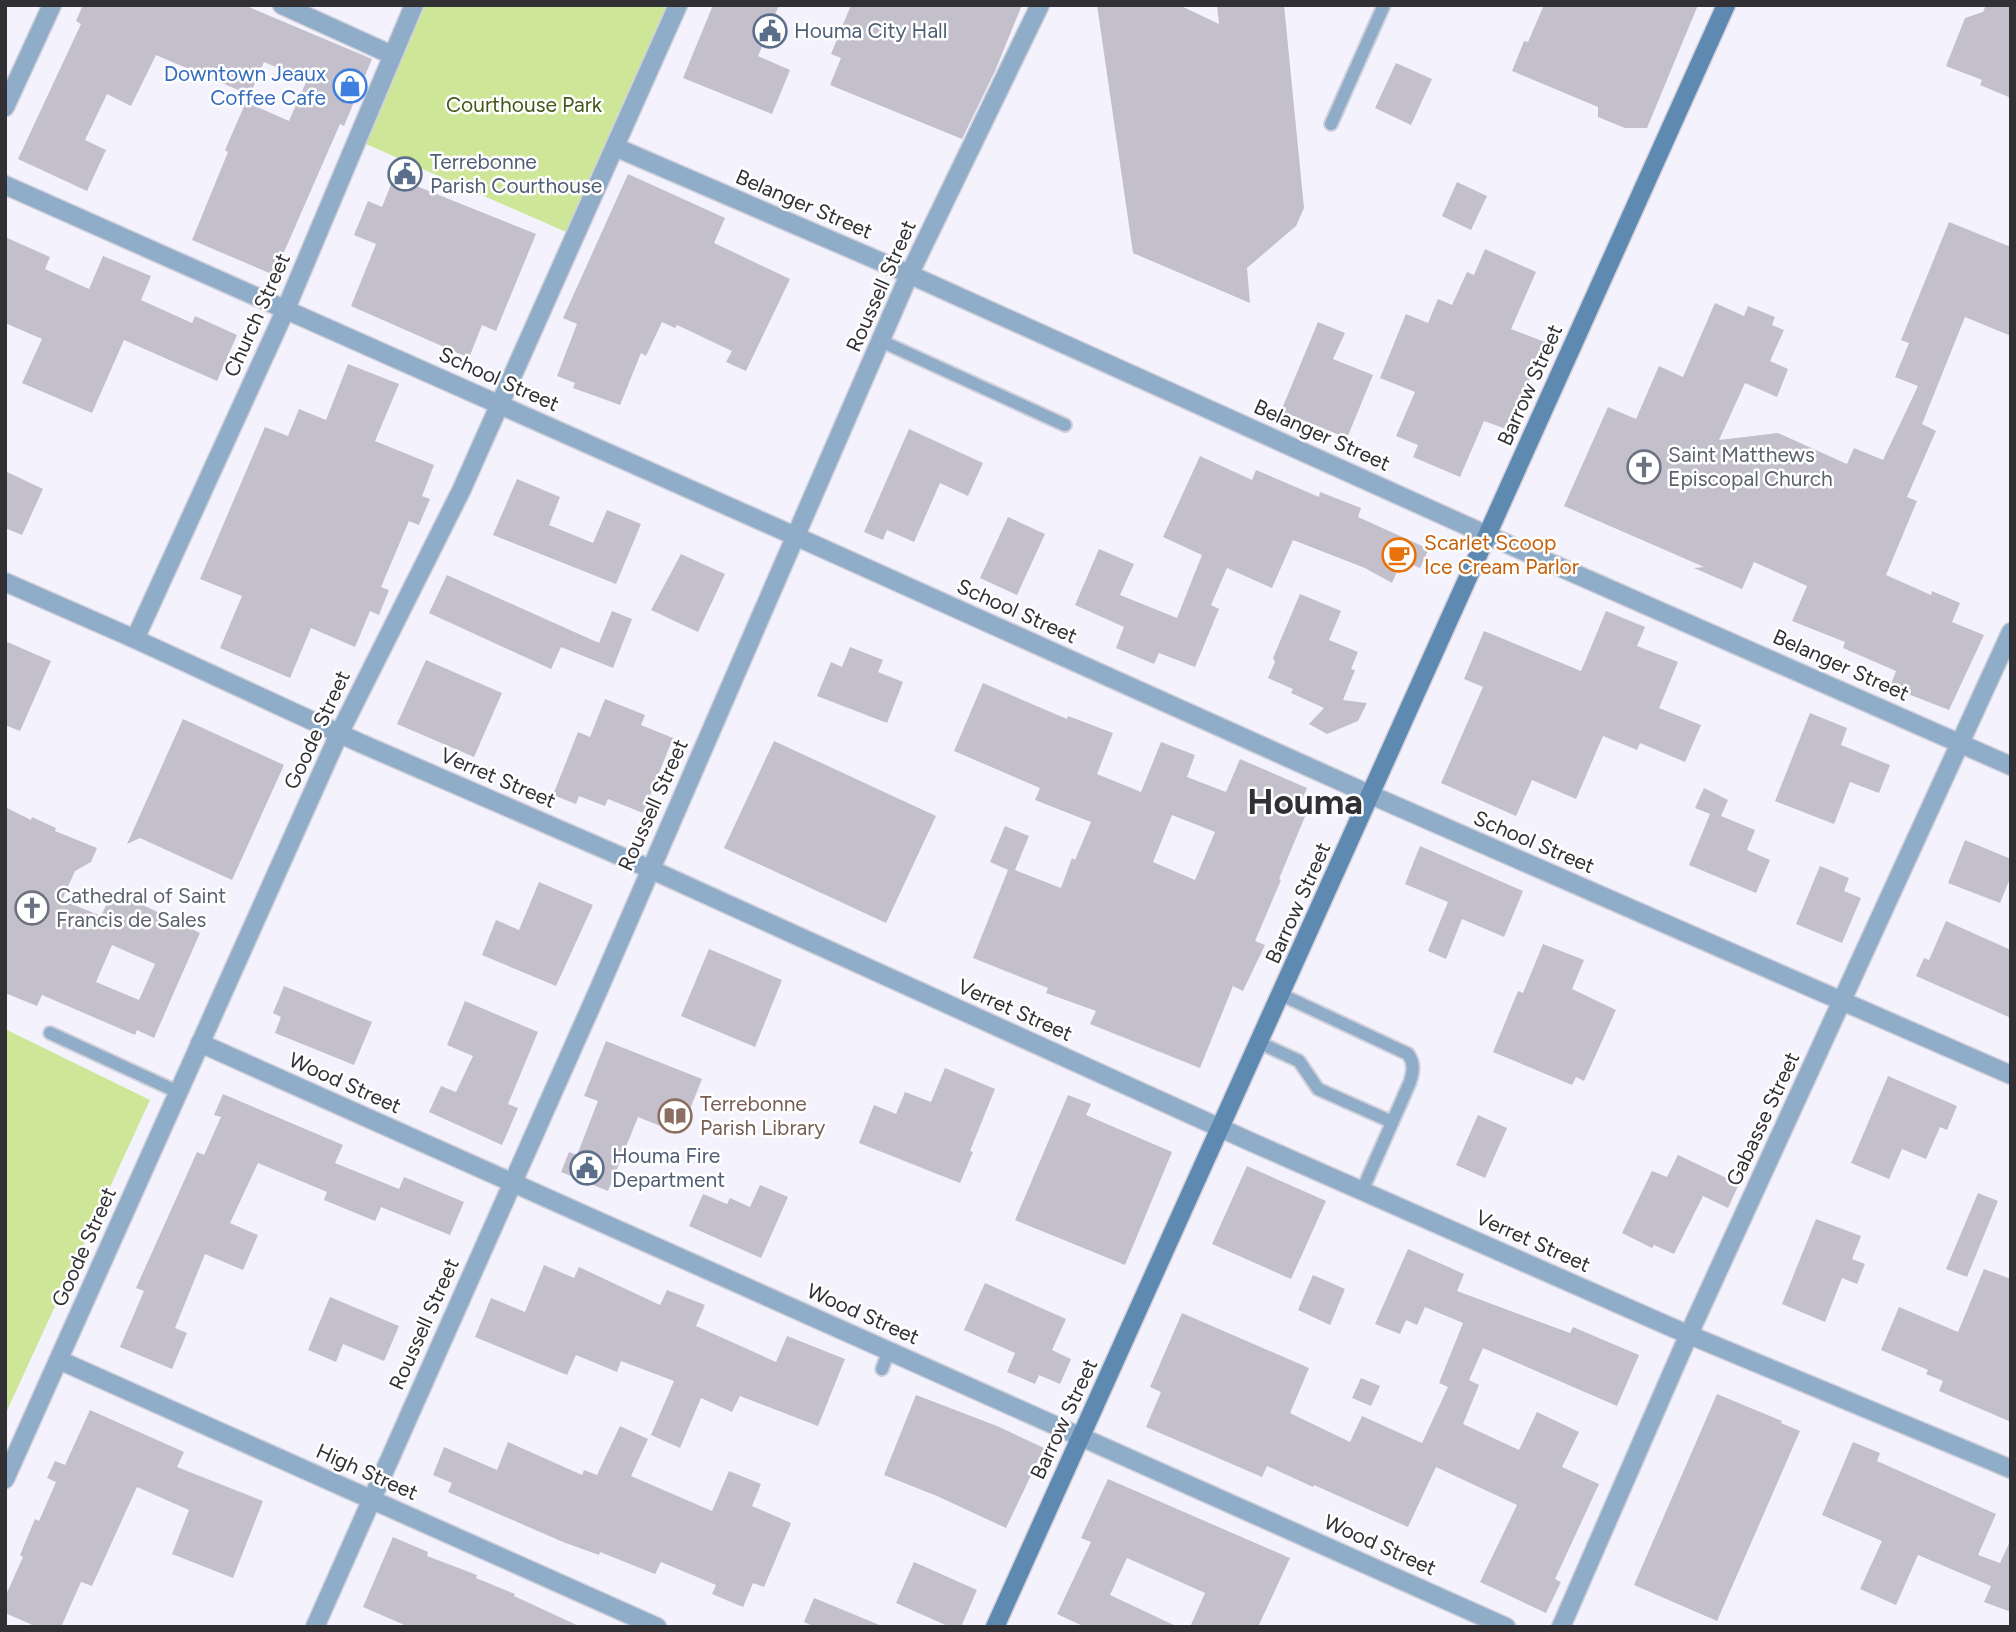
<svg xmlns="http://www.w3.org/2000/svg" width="2016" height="1632" viewBox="0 0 2016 1632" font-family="Figtree,sans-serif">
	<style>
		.green { fill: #cee697 }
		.building { fill: #c4c0cb; fill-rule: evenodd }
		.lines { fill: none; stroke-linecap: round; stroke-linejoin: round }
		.lane-casing { stroke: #d1cfd9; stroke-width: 16 }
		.street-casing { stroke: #d1cfd9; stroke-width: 21 }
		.secondary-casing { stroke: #d1cfd9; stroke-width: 21 }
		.lane { stroke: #8fadc9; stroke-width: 12 }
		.street { stroke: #8fadc9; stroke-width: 18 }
		.secondary { stroke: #5e8ab2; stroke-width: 18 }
		.labels { text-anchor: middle; stroke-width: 5; stroke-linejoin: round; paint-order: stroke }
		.service-label { font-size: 21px; fill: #4e5e75; stroke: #fff; text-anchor: start }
		.shop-label { font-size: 21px; fill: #366cbe; stroke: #fff; text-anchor: end }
		.park-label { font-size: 21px; fill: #465618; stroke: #fff }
		.street-label { font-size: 21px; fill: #313135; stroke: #fff }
		.worship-label { font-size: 21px; fill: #5b616d; stroke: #fff; text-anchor: start }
		.food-label { font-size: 21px; fill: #c56008; stroke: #fff; text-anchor: start }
		.education-label { font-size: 21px; fill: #785e54; stroke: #fff; text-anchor: start }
		.town-label { font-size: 35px; font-weight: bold; fill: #313135; stroke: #fff }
	</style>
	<rect width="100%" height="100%" fill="#f4f2fd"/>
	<g class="green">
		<polygon points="414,5 678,5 575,236 357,140"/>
		<polygon points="5,1029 150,1100 5,1415"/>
	</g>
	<g class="building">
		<polygon points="83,5 244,5 372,59 344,126 340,124 274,275 192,240 228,152 225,150 246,102 289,121 307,80 264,62 250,95 156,55 131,106 107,94 85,140 106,150 87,191 18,159 81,24 76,21"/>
		<polygon points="713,5 779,5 758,56 790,70 772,114 683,78"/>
		<polygon points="851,5 1022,5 995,71 962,139 830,85 841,58 831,54"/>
		<polygon points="1097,5 1179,5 1219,24 1217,5 1284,5 1304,208 1296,226 1247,268 1250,303 1133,253"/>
		<polygon points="1544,5 1698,5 1647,128 1625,128 1598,117 1598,107 1512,71 1524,41 1528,42"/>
		<polygon points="1986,5 2011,5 2011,98 1980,85 1982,80 1946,66 1965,18 1983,12"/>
		<polygon points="1396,63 1432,79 1411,125 1375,108"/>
		<polygon points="628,174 725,218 714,243 790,279 746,371 726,362 732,351 677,325 675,328 662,322 646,356 641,353 620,405 573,388 575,383 557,376 577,324 563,318"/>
		<polygon points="394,177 536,234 496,331 482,325 469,358 351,306 376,244 354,235 368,201 382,207"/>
		<polygon points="1457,182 1487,196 1471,230 1442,216"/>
		<polygon points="1949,222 2011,247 2011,336 1965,317 1922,424 1936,431 1907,497 1917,501 1886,575 1931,595 1932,591 1960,603 1952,622 1984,635 1949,710 1890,687 1896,671 1843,648 1845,642 1792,621 1807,586 1754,562 1742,589 1694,568 1704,567 1564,506 1608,407 1636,419 1659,366 1683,377 1715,303 1744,316 1748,306 1775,317 1772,325 1784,330 1770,361 1788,369 1777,397 1745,383 1719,440 1778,433 1847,464 1854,448 1883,460 1918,386 1895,377 1909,343 1901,340"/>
		<polygon points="5,237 50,257 45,269 89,289 103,256 151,276 141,300 192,323 195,316 237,335 217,381 124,340 92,413 22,383 42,339 5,323"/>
		<polygon points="1485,249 1536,272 1511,329 1545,342 1509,430 1484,421 1460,477 1413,457 1418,445 1396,436 1415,392 1380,378 1406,314 1428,323 1438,299 1452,305 1467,272 1474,275"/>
		<polygon points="1318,322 1345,333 1333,359 1373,375 1347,438 1281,411"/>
		<polygon points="348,364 399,384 375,441 434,465 422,496 430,499 419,525 409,521 381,587 389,590 379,615 370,611 355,647 311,628 290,678 220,648 242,596 200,579 265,427 288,436 299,409 326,420"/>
		<polygon points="909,429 983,463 968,496 940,483 914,542 887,530 883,540 864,532"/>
		<polygon points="1200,456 1252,480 1256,470 1319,497 1320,492 1361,508 1358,517 1429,549 1420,568 1402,560 1392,583 1365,568 1293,540 1272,588 1227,568 1211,605 1219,609 1195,667 1159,653 1154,664 1116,648 1124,627 1075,605 1099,549 1134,564 1120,595 1177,618 1202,555 1163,537"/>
		<polygon points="5,471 43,489 22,535 5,528"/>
		<polygon points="517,479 560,497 549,525 593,543 607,510 641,524 616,584 493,535"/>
		<polygon points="1008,517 1045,534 1017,595 980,578"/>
		<polygon points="681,554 725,574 698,632 651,610"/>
		<polygon points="447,575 599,643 612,611 632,619 613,668 561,647 551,669 429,613"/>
		<polygon points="1300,594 1341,611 1329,640 1358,652 1351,669 1355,670 1343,700 1367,703 1358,721 1327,734 1309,724 1324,708 1291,693 1293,689 1268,678 1275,662 1273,658"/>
		<polygon points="1606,611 1645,627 1637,646 1678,662 1659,708 1701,725 1685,762 1640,743 1637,750 1603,736 1576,799 1532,780 1516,816 1441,783 1483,687 1464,679 1484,631 1581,671"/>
		<polygon points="5,641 51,661 20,731 5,725"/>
		<polygon points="850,647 883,660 878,672 903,682 887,723 817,696 831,662 842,667"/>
		<polygon points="426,660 502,693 474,757 397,724"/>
		<path d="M983,683L1067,719L1068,716L1113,733L1097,774L1141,792L1161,742L1195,755L1187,777L1226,792L1240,759L1307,788L1297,811L1306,814L1279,879L1281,880L1255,941L1265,945L1243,991L1233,986L1200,1068L1090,1024L1096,1011L1046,993L1048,988L973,958L1008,870L990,862L1005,826L1029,836L1015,870L1061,888L1072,858L1075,860L1091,822L1035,800L1040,788L954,751ZM1172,815L1215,832L1195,880L1153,862Z"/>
		<polygon points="605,699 645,715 641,725 673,738 643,813 608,799 605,806 579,796 576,804 553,795 578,732 590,737"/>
		<polygon points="1810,713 1847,728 1841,745 1890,765 1879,793 1850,782 1834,824 1775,801"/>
		<polygon points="183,719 284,765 232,880 140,838 127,844"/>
		<polygon points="774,741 936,816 886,923 724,848"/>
		<polygon points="1704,788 1728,800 1721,816 1755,830 1747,850 1770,860 1756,893 1689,865 1710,814 1695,808"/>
		<path d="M5,807L31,820L32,817L56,828L55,831L97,848L91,862L75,871L62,900L101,916L111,895L127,902V900L143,905L200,933L154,1038L137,1030L135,1035L42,995L37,1006L5,993ZM112,945L155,964L139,1000L96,982Z"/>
		<polygon points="1965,840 2011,859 2011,876 2000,903 1948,883"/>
		<polygon points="1420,846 1523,891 1504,937 1462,919 1446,959 1428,951 1448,902 1405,884"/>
		<polygon points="1820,866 1849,878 1844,891 1861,898 1842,943 1796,924"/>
		<polygon points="539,882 593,905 556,986 482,955 496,920 519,930"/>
		<polygon points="1946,921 2011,950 2011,1018 1916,976 1924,958 1929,960"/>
		<polygon points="1543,944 1584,960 1572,989 1616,1010 1584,1081 1576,1077 1572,1085 1493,1052 1518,991 1523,993"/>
		<polygon points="709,949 782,980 755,1047 681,1016"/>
		<polygon points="284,986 372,1022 354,1065 275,1033 281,1017 273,1013"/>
		<polygon points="465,1001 538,1032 508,1104 518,1108 502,1145 429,1112 441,1086 456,1092 473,1056 447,1045"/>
		<polygon points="606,1041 702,1079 680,1134 638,1117 608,1191 561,1172 569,1152 577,1155 598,1101 584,1096"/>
		<polygon points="945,1068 995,1089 970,1151 973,1152 960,1183 859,1143 874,1105 896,1114 905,1092 931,1102"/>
		<polygon points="1888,1076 1957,1106 1947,1130 1940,1127 1926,1159 1902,1149 1889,1179 1851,1163"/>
		<polygon points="223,1094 343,1145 335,1163 399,1189 404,1177 464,1202 450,1235 381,1207 375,1221 324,1200 327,1192 258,1163 230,1223 258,1235 243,1270 205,1254 175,1328 187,1333 172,1369 120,1347 144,1291 136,1288 197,1152 204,1155 221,1117 214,1115"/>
		<polygon points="1068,1095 1091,1104 1086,1115 1172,1152 1125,1265 1015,1220"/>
		<polygon points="1478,1115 1507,1128 1485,1178 1456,1165"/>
		<polygon points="1678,1155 1739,1184 1728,1208 1703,1196 1674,1254 1654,1245 1652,1248 1622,1233 1652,1171 1667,1177"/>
		<polygon points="1247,1166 1326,1201 1291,1279 1212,1244"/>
		<polygon points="760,1185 788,1197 761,1258 689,1226 703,1194 727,1204 730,1198 750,1207"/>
		<polygon points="1978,1193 1998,1201 1967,1277 1946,1269"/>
		<polygon points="1816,1219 1861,1236 1852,1259 1865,1264 1857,1284 1842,1278 1825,1322 1782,1304"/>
		<polygon points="1408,1249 1464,1274 1457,1291 1570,1333 1573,1327 1639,1355 1617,1406 1483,1348 1469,1380 1479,1385 1463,1424 1519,1450 1537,1412 1579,1432 1562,1467 1599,1484 1555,1579 1561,1582 1546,1613 1480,1582 1517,1505 1436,1467 1408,1527 1314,1485 1313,1487 1267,1466 1262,1477 1146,1427 1161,1392 1150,1387 1182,1313 1309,1368 1290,1413 1350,1442 1362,1416 1422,1443 1448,1387 1439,1383 1463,1323 1425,1307 1417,1325 1406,1320 1400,1334 1375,1324"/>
		<polygon points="544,1265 574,1278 579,1267 660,1305 667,1290 705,1305 696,1326 776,1362 787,1336 845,1359 818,1426 740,1396 732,1412 701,1398 680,1448 651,1435 674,1381 621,1361 617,1372 576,1355 567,1375 475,1337 491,1298 525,1312"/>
		<polygon points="1984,1269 2011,1279 2011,1422 1939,1391 1943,1381 1926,1374 1928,1370 1881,1350 1899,1307 1958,1332"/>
		<polygon points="1313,1275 1345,1289 1330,1325 1298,1310"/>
		<polygon points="985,1283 1066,1319 1052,1350 1071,1359 1060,1384 1039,1375 1035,1384 1007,1372 1015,1353 964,1330"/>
		<polygon points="330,1297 399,1326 384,1361 343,1344 336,1362 308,1350"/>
		<polygon points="1361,1378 1380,1386 1371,1406 1352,1398"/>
		<polygon points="1717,1394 1782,1421 1781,1423 1800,1431 1717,1621 1634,1585"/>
		<polygon points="916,1395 997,1426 1044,1448 1006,1528 937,1496 884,1475"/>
		<polygon points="90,1410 184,1452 177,1467 263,1501 233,1578 172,1554 189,1510 137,1487 92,1586 81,1582 61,1627 37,1627 5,1613 5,1597 23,1557 20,1555 35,1519 39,1521 56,1482 47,1478 55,1461 65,1465"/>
		<polygon points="620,1426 648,1439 631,1476 712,1511 729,1471 761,1484 752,1506 791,1523 764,1587 753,1583 743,1607 712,1594 716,1585 661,1562 655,1574 600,1552 599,1555 563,1542 448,1492 452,1483 433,1475 444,1447 497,1470 508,1442 582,1475 584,1470 597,1475"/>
		<polygon points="1853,1442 1880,1453 1877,1461 1996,1514 1978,1555 2000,1563 2011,1539 2011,1612 1984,1602 1991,1586 1918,1555 1896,1605 1860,1589 1882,1541 1822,1515"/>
		<polygon points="1108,1479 1290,1558 1258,1627 1190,1627 1205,1593 1127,1558 1110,1595 1178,1627 1085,1627 1057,1614 1091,1542 1081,1538"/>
		<polygon points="393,1537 428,1552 427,1556 477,1575 476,1578 515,1594 514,1596 581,1627 409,1627 363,1607"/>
		<polygon points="914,1562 977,1590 961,1627 950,1627 896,1603"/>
		<polygon points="814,1598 882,1626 882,1627 815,1627 804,1622"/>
	</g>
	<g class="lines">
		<defs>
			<g id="lane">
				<polyline points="1331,124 1384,5"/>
				<polyline points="881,341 1065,425"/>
				<path d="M1282,995L1408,1054C1415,1064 1413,1072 1410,1082L1362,1191"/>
				<polyline points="50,1033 178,1092"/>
				<polyline points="1260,1043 1299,1061 1318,1089 1392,1122"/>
				<polyline points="882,1369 889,1350"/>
			</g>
			<g id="street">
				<polyline points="282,5 392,55"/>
				<polyline points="5,107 52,5"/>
				<polyline points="615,147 893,267 1487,535 2011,766"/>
				<polyline points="5,185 795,536 1371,795 2011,1075"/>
				<polyline points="5,582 135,639 360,743 650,869 1249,1141 1673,1328 2011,1469"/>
				<polyline points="135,639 285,311 414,5"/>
				<polyline points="200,1043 1506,1627"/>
				<polyline points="59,1360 657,1627"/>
				<polyline points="5,1479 339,734 461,491 678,5"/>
				<polyline points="315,1627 598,991 909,275 1040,5"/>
				<polyline points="1561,1627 1689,1334 2011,632"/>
			</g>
			<polyline id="secondary" points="995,1627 1726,5"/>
		</defs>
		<use href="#lane" class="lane-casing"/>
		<use href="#street" class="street-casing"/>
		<use href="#secondary" class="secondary-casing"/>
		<use href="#lane" class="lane"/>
		<use href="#street" class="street"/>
		<use href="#secondary" class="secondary"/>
	</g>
	<defs>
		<symbol id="civic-ring" viewBox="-11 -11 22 22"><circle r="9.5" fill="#fff" stroke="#5c6f8a" stroke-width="1.5"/><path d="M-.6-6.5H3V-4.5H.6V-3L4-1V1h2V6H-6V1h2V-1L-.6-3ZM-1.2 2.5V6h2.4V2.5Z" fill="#5c6f8a"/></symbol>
		<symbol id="shop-ring" viewBox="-11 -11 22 22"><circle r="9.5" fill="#fff" stroke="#3f7fe0" stroke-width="1.5"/><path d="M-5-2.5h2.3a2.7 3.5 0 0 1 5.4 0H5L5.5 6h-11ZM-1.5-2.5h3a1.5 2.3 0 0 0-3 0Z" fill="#3f7fe0"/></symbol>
		<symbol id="church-ring" viewBox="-11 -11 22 22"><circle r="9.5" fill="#fff" stroke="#6b7280" stroke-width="1.5"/><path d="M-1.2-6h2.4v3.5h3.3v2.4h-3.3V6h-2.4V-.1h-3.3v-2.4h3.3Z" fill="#6b7280"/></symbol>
		<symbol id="cafe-ring" viewBox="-11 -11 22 22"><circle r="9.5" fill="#fff" stroke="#e8710a" stroke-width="1.5"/><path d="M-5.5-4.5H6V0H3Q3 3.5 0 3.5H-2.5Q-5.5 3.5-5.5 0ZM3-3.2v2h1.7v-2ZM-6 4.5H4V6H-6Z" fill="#e8710a"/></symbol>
		<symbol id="library-ring" viewBox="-11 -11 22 22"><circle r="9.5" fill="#fff" stroke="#8d6e63" stroke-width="1.5"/><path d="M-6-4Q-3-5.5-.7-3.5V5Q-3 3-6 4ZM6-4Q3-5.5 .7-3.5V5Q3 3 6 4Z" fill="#8d6e63"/></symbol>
	</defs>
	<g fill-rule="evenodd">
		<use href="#civic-ring" x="751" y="12" width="38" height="38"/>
		<use href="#shop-ring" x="331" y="67" width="38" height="38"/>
		<use href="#civic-ring" x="386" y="155" width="38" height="38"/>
		<use href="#church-ring" x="1625" y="448" width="38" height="38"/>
		<use href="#cafe-ring" x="1380" y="536" width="38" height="38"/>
		<use href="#church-ring" x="13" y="889" width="38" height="38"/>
		<use href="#library-ring" x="656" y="1097" width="38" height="38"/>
		<use href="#civic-ring" x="568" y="1149" width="38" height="38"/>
	</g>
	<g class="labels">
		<g class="service-label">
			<text x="794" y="38">Houma City Hall</text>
			<text x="430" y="169">Terrebonne<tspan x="430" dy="24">Parish Courthouse</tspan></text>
			<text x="612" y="1163">Houma Fire<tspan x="612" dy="24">Department</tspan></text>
		</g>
		<g class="shop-label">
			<text x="326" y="81">Downtown Jeaux<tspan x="326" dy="24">Coffee Cafe</tspan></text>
		</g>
		<g class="park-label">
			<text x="524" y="112">Courthouse Park</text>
		</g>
		<g class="street-label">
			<text transform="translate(804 204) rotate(23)" y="7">Belanger Street</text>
			<text transform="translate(881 286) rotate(-66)" y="7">Roussell Street</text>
			<text transform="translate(257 315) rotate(-66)" y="7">Church Street</text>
			<text transform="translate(499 379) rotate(24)" y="7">School Street</text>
			<text transform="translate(1530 385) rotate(-66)" y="7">Barrow Street</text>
			<text transform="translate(1322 435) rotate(24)" y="7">Belanger Street</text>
			<text transform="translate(1017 611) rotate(24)" y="7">School Street</text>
			<text transform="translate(1841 665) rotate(24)" y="7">Belanger Street</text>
			<text transform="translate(317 730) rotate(-65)" y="7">Goode Street</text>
			<text transform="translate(498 778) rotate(23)" y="7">Verret Street</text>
			<text transform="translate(653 805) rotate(-66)" y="7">Roussell Street</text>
			<text transform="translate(1534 842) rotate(23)" y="7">School Street</text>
			<text transform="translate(1298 903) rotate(-66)" y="7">Barrow Street</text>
			<text transform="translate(1015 1010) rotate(24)" y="7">Verret Street</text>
			<text transform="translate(345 1083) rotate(24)" y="7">Wood Street</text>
			<text transform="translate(1763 1119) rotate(-65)" y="7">Gabasse Street</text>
			<text transform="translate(1533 1241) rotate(24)" y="7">Verret Street</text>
			<text transform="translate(84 1247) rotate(-66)" y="7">Goode Street</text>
			<text transform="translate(863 1314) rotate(24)" y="7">Wood Street</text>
			<text transform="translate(424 1324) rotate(-66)" y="7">Roussell Street</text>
			<text transform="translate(1064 1419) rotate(-65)" y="7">Barrow Street</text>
			<text transform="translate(367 1472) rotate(24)" y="7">High Street</text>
			<text transform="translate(1380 1545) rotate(24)" y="7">Wood Street</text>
		</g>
		<g class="worship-label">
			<text x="1668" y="462">Saint Matthews<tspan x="1668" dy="24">Episcopal Church</tspan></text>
			<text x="56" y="903">Cathedral of Saint<tspan x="56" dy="24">Francis de Sales</tspan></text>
		</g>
		<g class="food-label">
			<text x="1424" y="550">Scarlet Scoop<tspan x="1424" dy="24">Ice Cream Parlor</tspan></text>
		</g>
		<g class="education-label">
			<text x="700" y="1111">Terrebonne<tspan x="700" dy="24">Parish Library</tspan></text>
		</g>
		<g class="town-label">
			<text x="1305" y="814">Houma</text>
		</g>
	</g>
	<rect width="2016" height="1632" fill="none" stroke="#313135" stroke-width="14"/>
</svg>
